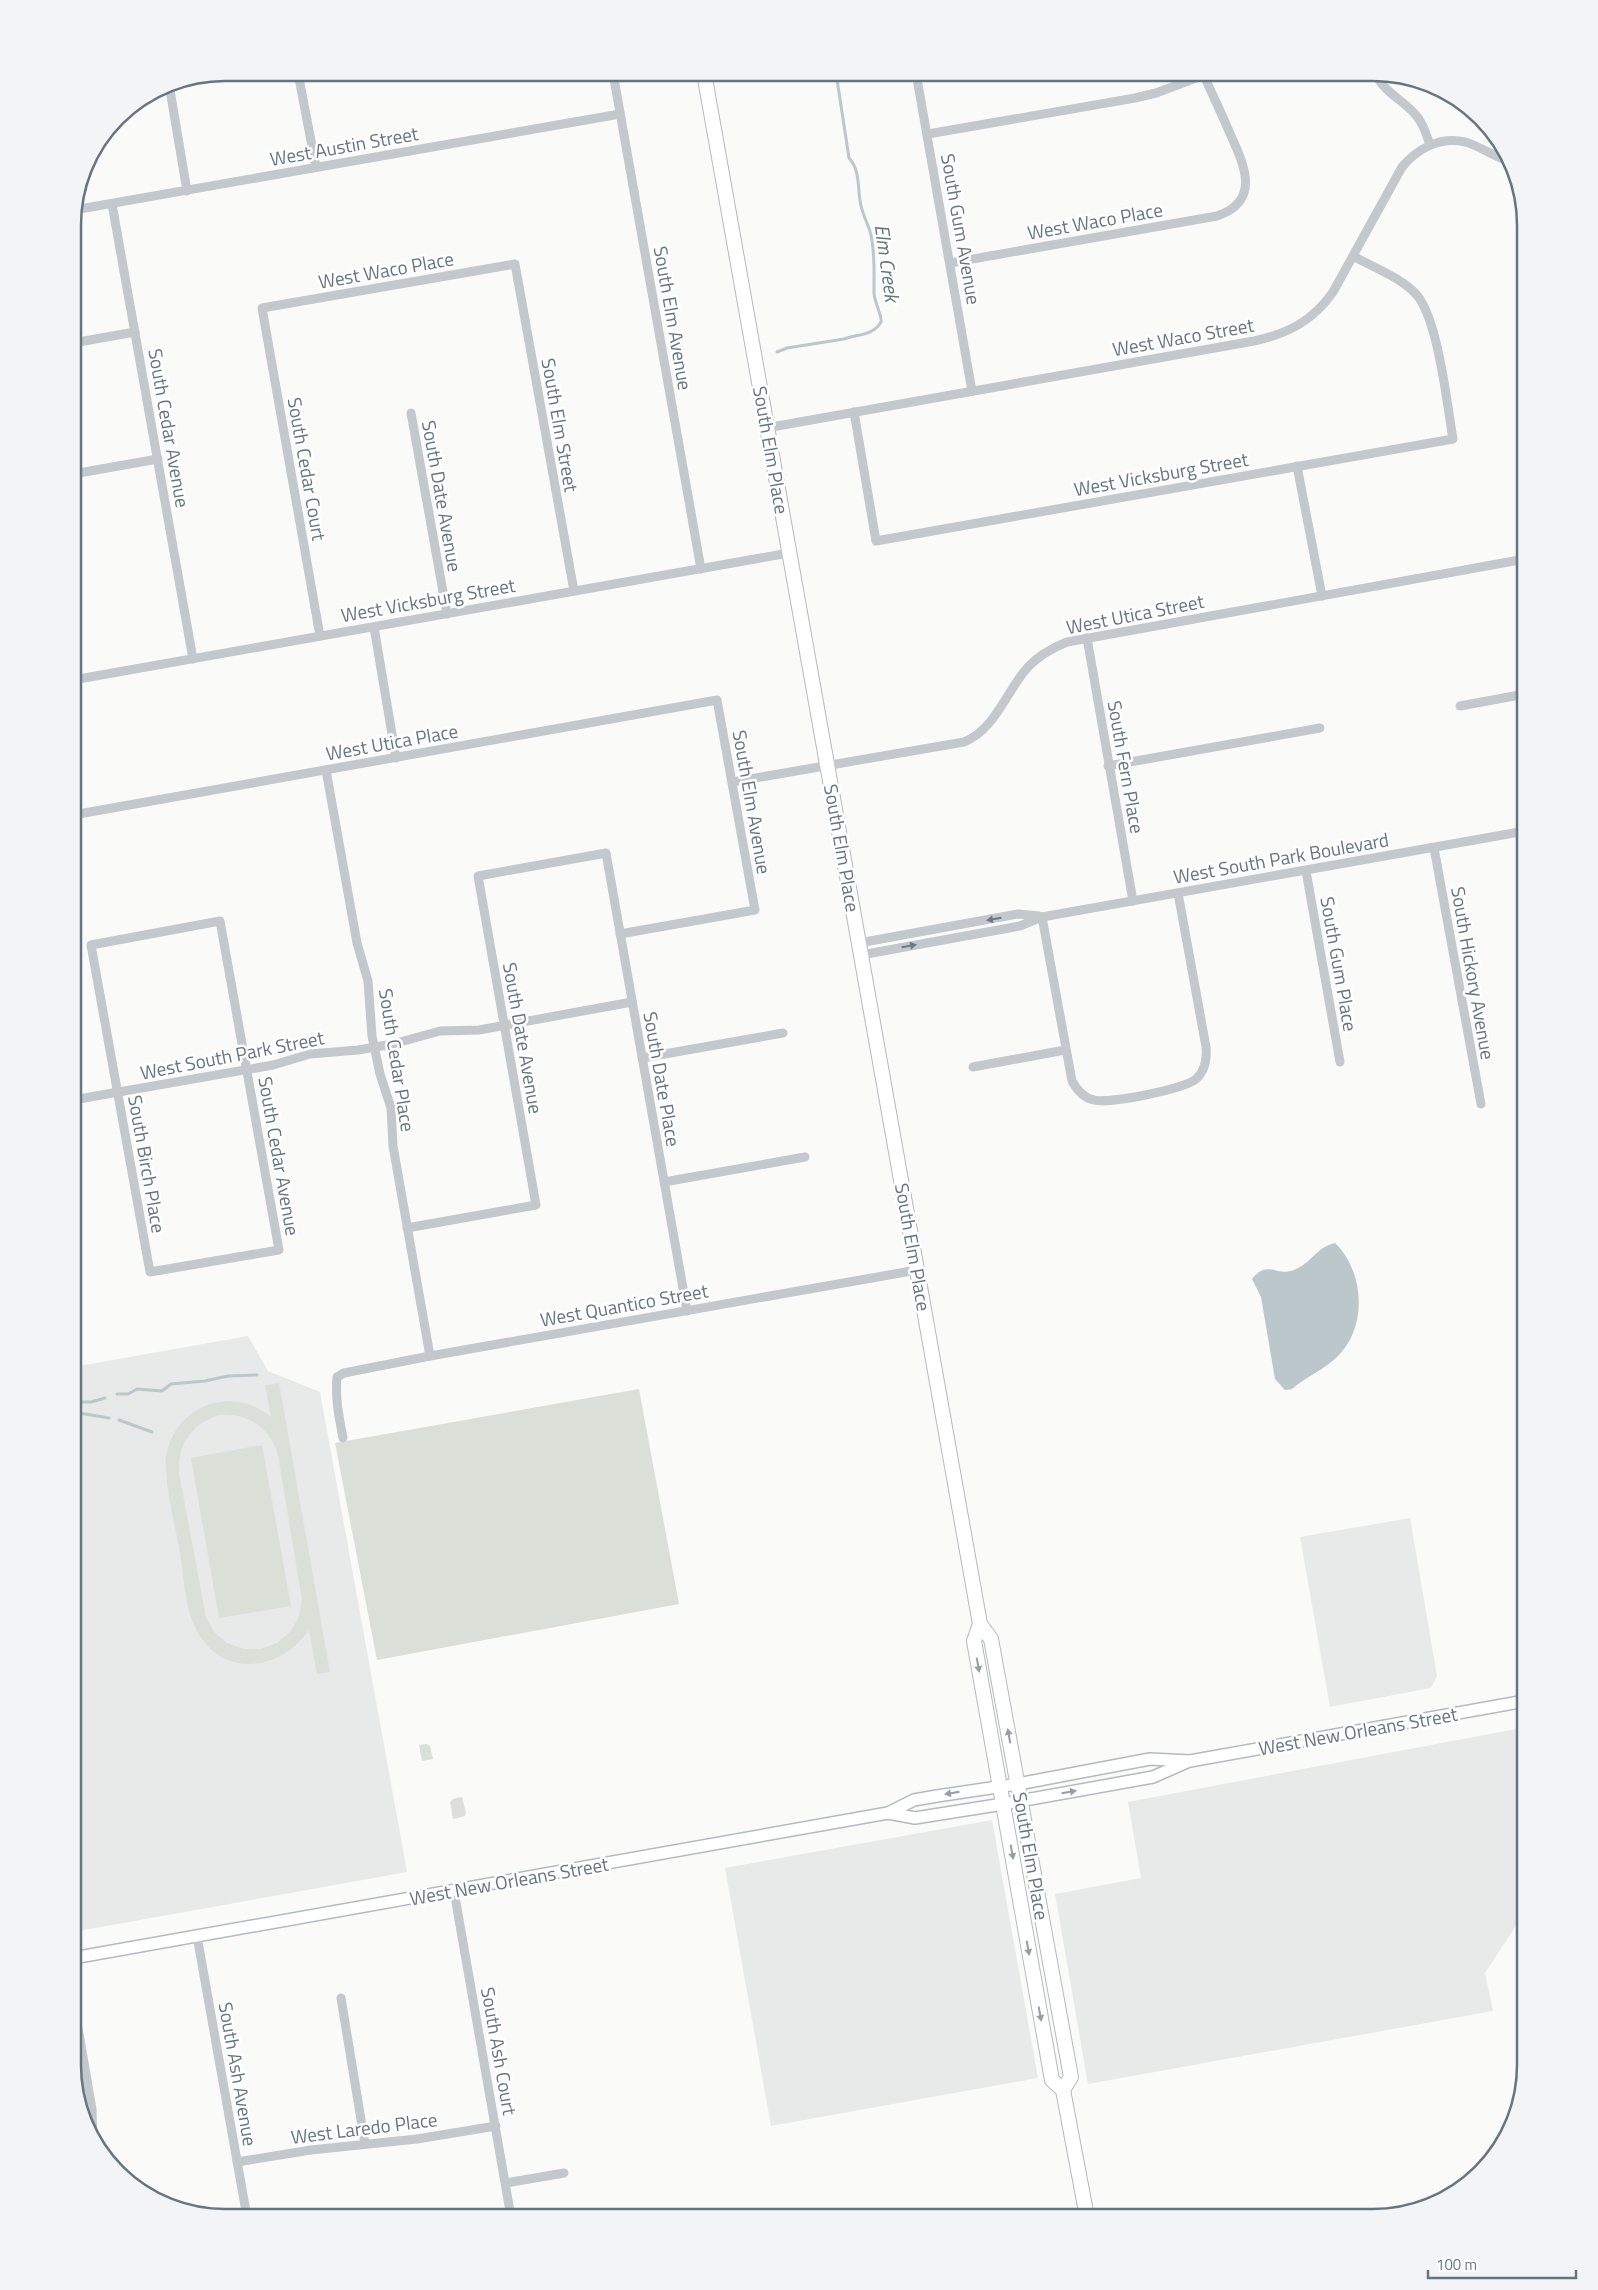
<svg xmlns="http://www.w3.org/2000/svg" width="1598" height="2290" viewBox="0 0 1598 2290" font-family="'Titillium Web',sans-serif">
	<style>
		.built { fill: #e8e9e9 }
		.green { fill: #dadfd7; fill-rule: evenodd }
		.water { fill: #bbc7cb }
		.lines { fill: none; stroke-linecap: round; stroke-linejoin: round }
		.stream { stroke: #bbc7cb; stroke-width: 3 }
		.secondary-casing { stroke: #b3babf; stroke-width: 14 }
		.primary-casing { stroke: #b5babe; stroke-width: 16 }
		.minor { stroke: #c3c8cc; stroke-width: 9 }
		.secondary { stroke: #fff; stroke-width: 11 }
		.primary { stroke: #fff; stroke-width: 14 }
		.oneway { fill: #6a7a87 }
		.oneway2 { fill: #939fa8 }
		.labels { text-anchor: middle; stroke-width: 5; stroke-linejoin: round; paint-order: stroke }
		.street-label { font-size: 19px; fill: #657683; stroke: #fff }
		.water-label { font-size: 20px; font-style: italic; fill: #60757c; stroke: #fff }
		.rim { fill: none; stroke: #657683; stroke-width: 2.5 }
	</style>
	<rect width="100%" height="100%" fill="#fafaf8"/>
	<g class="built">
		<polygon points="248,1336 268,1371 320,1392 407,1872 73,1932 73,1367"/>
		<polygon points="1410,1518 1437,1676 1431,1688 1330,1707 1300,1537"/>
		<polygon points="1516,1729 1525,1777 1525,1912 1485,1973 1493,2011 1088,2084 1055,1894 1141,1878 1128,1802"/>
		<polygon points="992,1820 1038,2078 771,2126 725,1868"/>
	</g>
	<g class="green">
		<path d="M279,1383L330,1672L317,1674L309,1630C281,1671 223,1679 197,1631C185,1609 184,1578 180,1553C175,1525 167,1496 166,1467C165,1460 166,1452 169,1445C176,1424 193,1408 214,1403C235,1398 255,1404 271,1417L265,1385ZM220,1415C249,1413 270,1428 278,1455L302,1600L299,1617L290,1632L277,1643L261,1649H244L227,1643L214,1632L206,1617L179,1473C177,1444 192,1423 220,1415Z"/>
		<polygon points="639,1389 679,1604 377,1660 335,1443"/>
		<polygon points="262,1445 291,1606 219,1618 191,1458"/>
		<polygon points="427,1744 430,1746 433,1759 422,1761 419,1745"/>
		<polygon points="462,1797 466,1813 465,1816 453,1819 450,1802 453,1799"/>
	</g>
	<path class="water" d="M1335,1243C1365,1272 1368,1329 1336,1358C1323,1370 1306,1377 1292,1389L1285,1390L1275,1379L1261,1297L1252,1279C1268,1259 1275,1277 1294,1270C1312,1263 1315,1248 1335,1243Z"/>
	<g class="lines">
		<g class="stream">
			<path d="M777,352L787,348L844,339C857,334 873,336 881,322C883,318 874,301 874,293C874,273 875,251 870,231C867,223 863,214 861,206C857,189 861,171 849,158L836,73"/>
			<polyline points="117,1394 128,1394 137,1389 162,1391 171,1384 205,1381 228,1376 257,1375"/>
			<polyline points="73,1402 91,1402 105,1398"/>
			<polyline points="73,1412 109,1418"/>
			<polyline points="119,1420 152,1432"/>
		</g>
		<defs>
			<g id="secondary">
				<polyline points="888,1813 915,1818 1003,1804 1153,1777 1187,1762"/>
				<polyline points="73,1958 888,1813 914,1800 937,1796 1018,1784 1150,1759 1190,1761 1525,1701"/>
			</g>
			<g id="primary">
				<polyline points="704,73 980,1624 991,1639 1071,2077 1063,2090"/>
				<polyline points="980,1624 974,1641 1052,2080 1063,2090 1087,2217"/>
			</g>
		</defs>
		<use href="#secondary" class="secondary-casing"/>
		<use href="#primary" class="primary-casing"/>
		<g class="minor">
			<polyline points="298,73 316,167"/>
			<polyline points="613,73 701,569"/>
			<polyline points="916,73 972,391"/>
			<path d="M1375,73C1384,92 1401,99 1414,113C1423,122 1426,134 1430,145"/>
			<polyline points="169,84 187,191"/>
			<polyline points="928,134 1135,98 1156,93 1204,75"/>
			<polyline points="112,204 193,659"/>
			<polyline points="74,210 620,114"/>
			<path d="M950,263L1217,216C1264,200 1242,161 1228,129C1220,110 1211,92 1203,73"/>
			<polyline points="73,343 135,332"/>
			<path d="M854,412L876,541L1453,439C1447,405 1438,316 1415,293C1399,277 1373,267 1353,256"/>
			<polyline points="411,413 447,614"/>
			<path d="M766,428L1254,341C1287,334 1313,321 1333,292L1402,167C1417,149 1440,136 1465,142C1480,146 1493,156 1508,161"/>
			<polyline points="1297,466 1322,596"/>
			<polyline points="73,474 158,459"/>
			<polyline points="374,627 396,758"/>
			<polyline points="320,636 262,308 515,264 574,591"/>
			<polyline points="1087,638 1133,901"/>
			<polyline points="73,680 789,553"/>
			<polyline points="1460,706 1525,694"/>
			<polyline points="1108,766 1320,728"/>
			<polyline points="326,770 357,943 368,981 372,1036 380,1074 391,1108 393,1146 430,1356"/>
			<path d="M732,782L964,742C995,730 1007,690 1028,667C1039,655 1052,648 1067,642L1525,559"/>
			<polyline points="73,815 717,700 755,910 620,934"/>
			<polyline points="1434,848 1481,1104"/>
			<polyline points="1306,871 1340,1062"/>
			<path d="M1042,917L1072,1081C1077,1090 1083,1098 1094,1100C1109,1104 1185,1089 1196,1079C1205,1071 1207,1059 1206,1047L1178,893"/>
			<polygon points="220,921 279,1250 150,1272 91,945"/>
			<polyline points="859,943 1018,914 1039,916"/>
			<polyline points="861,955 1020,926 1042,917 1525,831"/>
			<polyline points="642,1058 783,1033"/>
			<polyline points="973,1067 1065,1050"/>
			<polyline points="73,1100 273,1065 310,1054 358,1050 393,1044 440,1031 479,1030 632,1002"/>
			<polyline points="664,1182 805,1157"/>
			<polyline points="407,1228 536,1205 478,876 606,853 687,1311"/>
			<path d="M343,1438C339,1417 335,1398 337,1377L344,1373L430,1356L917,1270"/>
			<polyline points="454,1891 511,2217"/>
			<polyline points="197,1936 247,2217"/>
			<polyline points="341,1998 365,2144"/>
			<polyline points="73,1999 92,2109 93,2140"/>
			<polyline points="237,2162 311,2150 417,2139 496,2126"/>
			<polyline points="506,2183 564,2173"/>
		</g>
		<use href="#secondary" class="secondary"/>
		<use href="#primary" class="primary"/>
	</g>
	<defs><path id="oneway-solid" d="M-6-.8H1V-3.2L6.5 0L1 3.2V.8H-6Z" transform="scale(1.25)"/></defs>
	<g class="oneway">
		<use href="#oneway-solid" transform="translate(994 919) rotate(170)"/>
		<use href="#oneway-solid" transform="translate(909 946) rotate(-10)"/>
	</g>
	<g class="oneway2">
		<use href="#oneway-solid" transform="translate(978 1665) rotate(80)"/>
		<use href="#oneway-solid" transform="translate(1009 1736) rotate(-100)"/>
		<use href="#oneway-solid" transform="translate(1069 1792) rotate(-10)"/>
		<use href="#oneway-solid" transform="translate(952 1793) rotate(171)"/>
		<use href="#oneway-solid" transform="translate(1012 1852) rotate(80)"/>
		<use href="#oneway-solid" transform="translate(1028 1948) rotate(80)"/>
		<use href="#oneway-solid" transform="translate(1040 2014) rotate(80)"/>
	</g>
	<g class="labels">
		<g class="street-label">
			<text transform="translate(344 146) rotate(-10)" y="7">West Austin Street</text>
			<text transform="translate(1095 221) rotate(-10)" y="7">West Waco Place</text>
			<text transform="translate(961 229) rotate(80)" y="7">South Gum Avenue</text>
			<text transform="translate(386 270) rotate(-10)" y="7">West Waco Place</text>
			<text transform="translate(673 318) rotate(80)" y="7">South Elm Avenue</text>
			<text transform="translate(1183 337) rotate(-10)" y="7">West Waco Street</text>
			<text transform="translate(560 425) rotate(80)" y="7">South Elm Street</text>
			<text transform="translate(169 428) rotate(80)" y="7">South Cedar Avenue</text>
			<text transform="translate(771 450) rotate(80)" y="7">South Elm Place</text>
			<text transform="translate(307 469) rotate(80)" y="7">South Cedar Court</text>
			<text transform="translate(1161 474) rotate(-10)" y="7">West Vicksburg Street</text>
			<text transform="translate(442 496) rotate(80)" y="7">South Date Avenue</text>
			<text transform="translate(428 600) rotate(-10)" y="7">West Vicksburg Street</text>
			<text transform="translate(1135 614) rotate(-11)" y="7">West Utica Street</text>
			<text transform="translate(392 742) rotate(-10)" y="7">West Utica Place</text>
			<text transform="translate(1126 767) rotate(80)" y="7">South Fern Place</text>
			<text transform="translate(752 802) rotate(80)" y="7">South Elm Avenue</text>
			<text transform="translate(842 848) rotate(80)" y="7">South Elm Place</text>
			<text transform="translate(1281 858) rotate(-10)" y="7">West South Park Boulevard</text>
			<text transform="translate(1339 964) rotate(80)" y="7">South Gum Place</text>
			<text transform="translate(1473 973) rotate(80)" y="7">South Hickory Avenue</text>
			<text transform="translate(523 1038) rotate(80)" y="7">South Date Avenue</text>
			<text transform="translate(232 1055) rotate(-11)" y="7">West South Park Street</text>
			<text transform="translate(397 1060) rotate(81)" y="7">South Cedar Place</text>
			<text transform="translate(662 1079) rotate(80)" y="7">South Date Place</text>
			<text transform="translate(279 1156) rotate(80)" y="7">South Cedar Avenue</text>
			<text transform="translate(147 1164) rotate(80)" y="7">South Birch Place</text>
			<text transform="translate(913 1247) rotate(80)" y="7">South Elm Place</text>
			<text transform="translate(624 1305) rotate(-10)" y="7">West Quantico Street</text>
			<text transform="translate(1358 1731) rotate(-10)" y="7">West New Orleans Street</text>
			<text transform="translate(1031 1856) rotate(80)" y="7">South Elm Place</text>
			<text transform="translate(509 1881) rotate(-10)" y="7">West New Orleans Street</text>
			<text transform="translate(499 2051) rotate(80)" y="7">South Ash Court</text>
			<text transform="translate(238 2074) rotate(80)" y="7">South Ash Avenue</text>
			<text transform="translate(364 2128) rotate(-7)" y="7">West Laredo Place</text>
		</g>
		<g class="water-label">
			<text transform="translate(887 263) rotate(82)" y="7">Elm Creek</text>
		</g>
	</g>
	<path d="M0 0H1598V2290H0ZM225 81H1373A144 144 0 0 1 1517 225V2065A144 144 0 0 1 1373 2209H225A144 144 0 0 1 81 2065V225A144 144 0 0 1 225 81Z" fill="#f3f4f5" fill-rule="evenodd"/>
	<path class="rim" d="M225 81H1373A144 144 0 0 1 1517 225V2065A144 144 0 0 1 1373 2209H225A144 144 0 0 1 81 2065V225A144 144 0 0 1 225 81Z"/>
	<path d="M1428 2270v8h148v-8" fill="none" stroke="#657683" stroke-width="2.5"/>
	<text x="1436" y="2270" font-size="15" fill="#657683" stroke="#ffffff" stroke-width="4" paint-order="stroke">100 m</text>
</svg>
